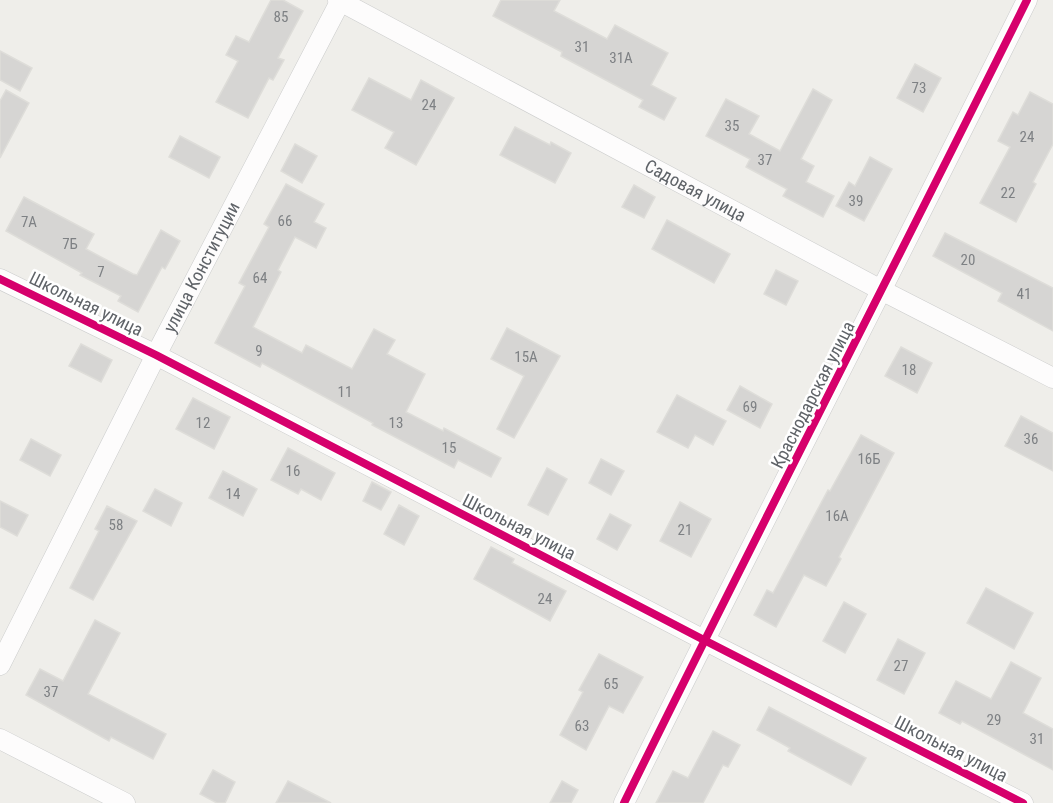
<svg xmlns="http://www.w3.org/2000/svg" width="1053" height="803" viewBox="0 0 1053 803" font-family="'Roboto Condensed',sans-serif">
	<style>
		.building { fill: #d6d5d3; stroke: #deddd9; stroke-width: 1.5 }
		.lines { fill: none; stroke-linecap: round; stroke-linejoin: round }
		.minor-casing { stroke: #cbcccc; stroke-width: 21 }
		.minor { stroke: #fdfcfc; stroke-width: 20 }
		.cycleway-casing { stroke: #fff; stroke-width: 11 }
		.cycleway { stroke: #d6006c; stroke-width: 8 }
		.labels { text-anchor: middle; stroke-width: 5; stroke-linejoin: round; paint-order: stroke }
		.number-label { font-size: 15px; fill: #7e8184 }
		.street-label { font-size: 18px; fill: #5f6368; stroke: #fff }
	</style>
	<rect width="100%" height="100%" fill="#efeeea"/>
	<g class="building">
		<polygon points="271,0 283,0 303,11 278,58 284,60 273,80 269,78 248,118 216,102 238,61 226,55 236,36 249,42"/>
		<polygon points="501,0 560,0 554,11 607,39 615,25 668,53 651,85 676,98 664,120 639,107 643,100 561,56 562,52 493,16"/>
		<polygon points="0,51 32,68 20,91 0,80"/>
		<polygon points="915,64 941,78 923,112 897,98"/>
		<polygon points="369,78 411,100 421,80 454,98 416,165 385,148 394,132 352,110"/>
		<polygon points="813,89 832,100 801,159 814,166 806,182 834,196 823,217 783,196 787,189 746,167 750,159 706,136 726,99 759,116 749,134 780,151"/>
		<polygon points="6,90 29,103 0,158 0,101"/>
		<polygon points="1030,92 1053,104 1053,144 1033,182 1036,184 1016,222 980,203 1010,147 998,141 1013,112 1018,115"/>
		<polygon points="515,127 550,145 551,142 571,153 555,183 500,155"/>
		<polygon points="180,136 220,157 209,178 169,157"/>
		<polygon points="295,144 317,156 302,183 281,171"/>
		<polygon points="870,157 892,169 864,221 836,206 849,182 855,186"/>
		<polygon points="286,184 324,204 314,222 326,228 316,248 295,237 278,270 281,272 253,327 302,353 306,345 352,369 374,329 395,340 387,354 425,374 406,412 443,431 444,428 501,458 491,477 458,460 454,468 372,425 373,423 262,363 260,367 215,343 245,286 239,283 269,227 264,224"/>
		<polygon points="634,185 655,197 644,218 622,207"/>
		<polygon points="24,197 94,234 86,249 133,274 137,275 161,230 180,241 165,269 162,267 138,312 118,301 121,296 80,275 82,273 6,231"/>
		<polygon points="667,220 730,254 714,283 652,249"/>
		<polygon points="945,233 1053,288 1053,331 998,301 1002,293 933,256"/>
		<polygon points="776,270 798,281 786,305 764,294"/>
		<polygon points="507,328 560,356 514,438 497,429 524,376 491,359"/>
		<polygon points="81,344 112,360 101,382 69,366"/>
		<polygon points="901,347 932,363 917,393 885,376"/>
		<polygon points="740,386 772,404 760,428 727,410"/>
		<polygon points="677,395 726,421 713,445 695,435 688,448 657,432"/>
		<polygon points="193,398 230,417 214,449 176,429"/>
		<polygon points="1021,416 1053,433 1053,471 1005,446"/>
		<polygon points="861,435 894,453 839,557 841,559 826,586 804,575 776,627 754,615 767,590 773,593 828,490 830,491"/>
		<polygon points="31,439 61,455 50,476 20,460"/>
		<polygon points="288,448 335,473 321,500 301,489 298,494 271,480"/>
		<polygon points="601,459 624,471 611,495 589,483"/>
		<polygon points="547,468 567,479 548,515 528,505"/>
		<polygon points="223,471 257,489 243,516 209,498"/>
		<polygon points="372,482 391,492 381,510 363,501"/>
		<polygon points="155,489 182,503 171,526 143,511"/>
		<polygon points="0,501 28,515 17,536 0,527"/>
		<polygon points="680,502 711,519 691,557 660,541"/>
		<polygon points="399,505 419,516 404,545 384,534"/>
		<polygon points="107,506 137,521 93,600 70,588 99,531 95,529"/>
		<polygon points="610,514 631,525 617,550 597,539"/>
		<polygon points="491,547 514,559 512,563 566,591 550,621 474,579"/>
		<polygon points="986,588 1033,613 1014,649 967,623"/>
		<polygon points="844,602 866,614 845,653 823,641"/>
		<polygon points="95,620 120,633 88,694 166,734 153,759 111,737 109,741 26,695 40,669 63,681"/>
		<polygon points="898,639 925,653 904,694 877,680"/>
		<polygon points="599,654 643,677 623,713 609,706 586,750 560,735 583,692 579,690"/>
		<polygon points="1011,662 1041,678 1023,713 1053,729 1053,770 962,721 960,724 939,713 956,681 991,699"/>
		<polygon points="769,707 866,758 851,785 788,751 790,748 757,730"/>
		<polygon points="713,731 740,745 728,767 723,765 703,803 656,803 673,771 688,778"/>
		<polygon points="213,770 235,782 225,803 217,803 200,794"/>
		<polygon points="288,781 331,803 276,803"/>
		<polygon points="562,781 578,790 571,803 550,803"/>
	</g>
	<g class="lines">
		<defs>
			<g id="minor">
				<path id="s1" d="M338,0L883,291L1053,378"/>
				<polyline points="0,279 156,355 704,640 1023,803"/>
				<path id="s2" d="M0,665L156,355L341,0"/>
				<polyline points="0,739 125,803"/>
				<path d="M624,803C756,534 894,268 1027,0"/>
			</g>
		</defs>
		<use href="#minor" class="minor-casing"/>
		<use href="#minor" class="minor"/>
		<defs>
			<g id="cycleway">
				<polyline points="0,279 156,355 704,640 1023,803"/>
				<path d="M624,803C756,534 894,268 1027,0"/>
			</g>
		</defs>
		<use href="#cycleway" class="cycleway-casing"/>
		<use href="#cycleway" class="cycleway"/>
	</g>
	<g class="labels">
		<g class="number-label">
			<text x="281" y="22">85</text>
			<text x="582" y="52">31</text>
			<text x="621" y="63">31А</text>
			<text x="919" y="93">73</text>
			<text x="429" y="110">24</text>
			<text x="732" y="131">35</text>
			<text x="1027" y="142">24</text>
			<text x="765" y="165">37</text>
			<text x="1008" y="198">22</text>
			<text x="856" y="206">39</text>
			<text x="285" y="226">66</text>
			<text x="29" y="227">7А</text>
			<text x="70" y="249">7Б</text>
			<text x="968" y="265">20</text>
			<text x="101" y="277">7</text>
			<text x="260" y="283">64</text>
			<text x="1024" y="299">41</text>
			<text x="259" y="356">9</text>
			<text x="526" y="362">15А</text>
			<text x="909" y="375">18</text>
			<text x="345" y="397">11</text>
			<text x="750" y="412">69</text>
			<text x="203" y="428">12</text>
			<text x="396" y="428">13</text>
			<text x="1031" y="444">36</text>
			<text x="449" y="453">15</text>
			<text x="869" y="464">16Б</text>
			<text x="293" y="476">16</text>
			<text x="233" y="499">14</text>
			<text x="837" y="521">16А</text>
			<text x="116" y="530">58</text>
			<text x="685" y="535">21</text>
			<text x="545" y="604">24</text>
			<text x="901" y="671">27</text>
			<text x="611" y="689">65</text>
			<text x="51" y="697">37</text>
			<text x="994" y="725">29</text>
			<text x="582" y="731">63</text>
			<text x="1037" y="744">31</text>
		</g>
		<g class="street-label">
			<text dy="6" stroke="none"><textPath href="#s1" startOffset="405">Садовая улица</textPath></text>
			<text dy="6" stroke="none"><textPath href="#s2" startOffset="446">улица Конституции</textPath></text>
			<text transform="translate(86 304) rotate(26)" y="6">Школьная улица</text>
			<text transform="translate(813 395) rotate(-63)" y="6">Краснодарская улица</text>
			<text transform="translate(519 527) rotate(27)" y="6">Школьная улица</text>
			<text transform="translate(951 749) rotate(27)" y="6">Школьная улица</text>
		</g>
	</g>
</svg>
